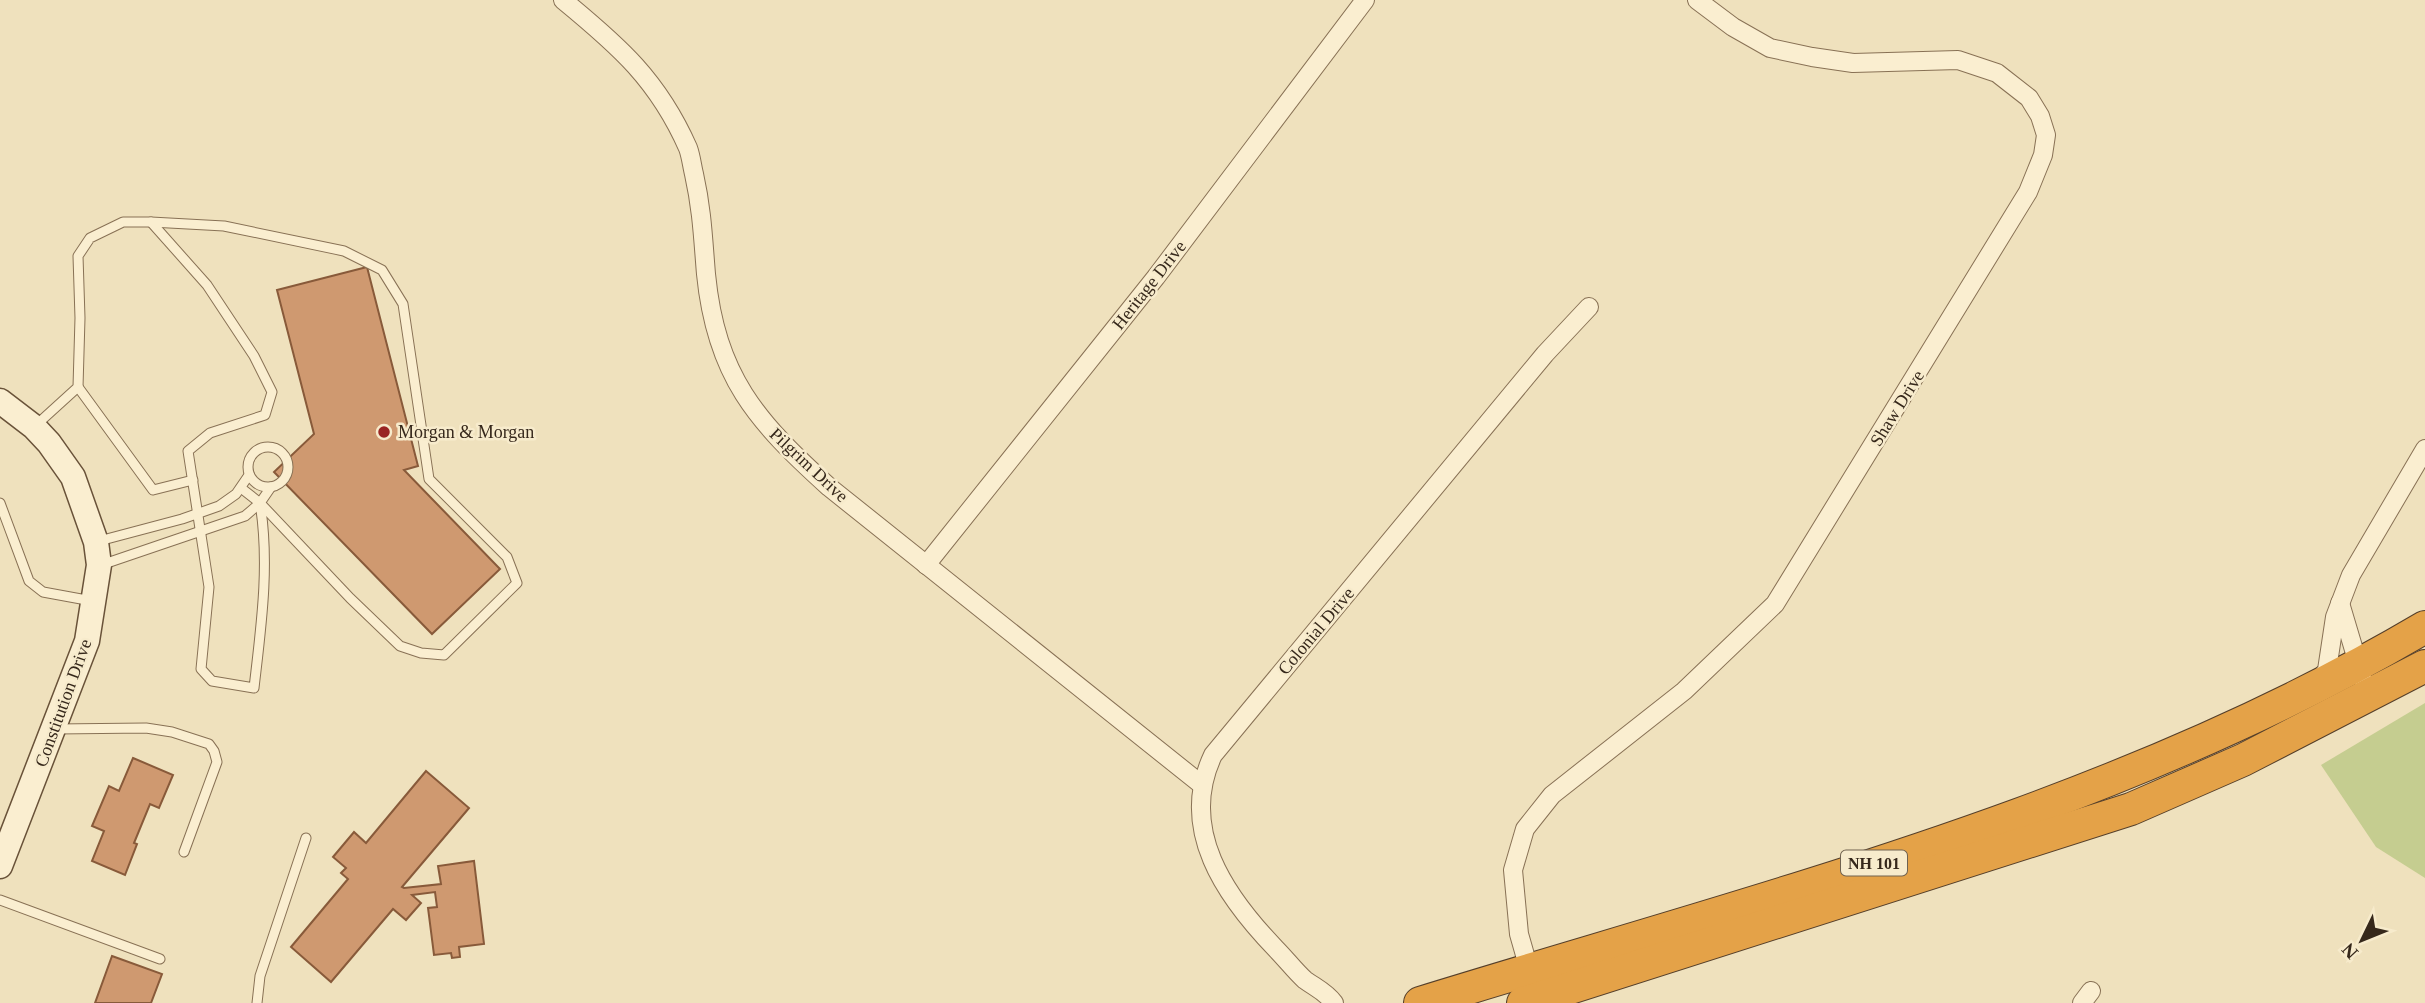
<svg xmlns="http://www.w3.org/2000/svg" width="2425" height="1003" viewBox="0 0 2425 1003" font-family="'Times New Roman',serif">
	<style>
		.green { fill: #c5cd90 }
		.building { fill: #cf9970; stroke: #885a3a; stroke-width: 2 }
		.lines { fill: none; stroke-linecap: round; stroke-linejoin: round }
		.lane-casing { stroke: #887155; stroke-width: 11 }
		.street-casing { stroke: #887155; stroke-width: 20 }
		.secondary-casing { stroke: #695239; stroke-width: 27 }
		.highway-casing { stroke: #553f2a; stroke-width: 34 }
		.lane { stroke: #faeed0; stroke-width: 9 }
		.street { stroke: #faeed0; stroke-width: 18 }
		.secondary { stroke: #faeed0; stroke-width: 24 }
		.highway { stroke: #e4a248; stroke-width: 32 }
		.poi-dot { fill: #992423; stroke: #f7ebcc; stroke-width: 2.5 }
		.labels { text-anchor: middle; stroke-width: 5; stroke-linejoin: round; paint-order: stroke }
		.shield { fill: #f7ebcc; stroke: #706250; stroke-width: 2 }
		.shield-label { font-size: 16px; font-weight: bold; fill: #36281b }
		.street-label { font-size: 18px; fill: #36281b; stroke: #f7ebcc }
		.poi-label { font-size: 18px; fill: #36281b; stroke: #f7ebcc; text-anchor: start }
	</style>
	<rect width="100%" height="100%" fill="#efe1bd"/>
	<polygon class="green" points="2425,703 2425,878 2376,847 2321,765"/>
	<g class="building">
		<polygon points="367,267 418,466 404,470 500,569 432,634 274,472 314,434 277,290"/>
		<polygon points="133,758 173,775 159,808 150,804 134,843 137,844 125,875 92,861 104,831 92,826 109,786 119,791"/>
		<polygon points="426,771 469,808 402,887 404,888 441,884 438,866 474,861 484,944 459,947 460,957 452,958 451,953 434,955 428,908 437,907 435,892 412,895 421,903 406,920 393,909 331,982 291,947 348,879 341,873 346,868 333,857 354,832 366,843"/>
		<polygon points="112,956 162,974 151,1003 95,1003"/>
	</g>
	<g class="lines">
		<defs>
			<g id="lane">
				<path d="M151,222L207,285L254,356L272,392L265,415L210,433L188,451L209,587L201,669L212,681L254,688C261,627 270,565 260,503L241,488"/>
				<polyline points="78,387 153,490 193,480"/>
				<polyline points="34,427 78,387 80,318 78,256 90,238 123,222 151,222 224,226 344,251 382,270 403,304 429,479 507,557 517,583 444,655 421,653 400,646 350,598 260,503"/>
				<circle cx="268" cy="467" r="20"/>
				<polyline points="0,503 29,581 43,592 92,601"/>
				<polyline points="99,541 182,519 219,506 236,494 249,475"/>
				<polyline points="101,565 245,516 260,503 271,487"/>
				<polyline points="56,729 146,728 172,732 209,744 214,751 217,762 184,852"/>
				<polyline points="0,900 160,959"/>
				<polyline points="257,1003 260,976 306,838"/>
			</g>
			<g id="street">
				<path d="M563,0C619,46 658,80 688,148C691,156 692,166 694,174C702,210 703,238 706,274C716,376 756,421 829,487L1202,785"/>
				<polyline points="926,565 1156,277 1365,0"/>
				<polyline points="2340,603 2368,697"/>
				<polyline points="2319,680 2327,670 2335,617 2351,575 2425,449"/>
				<polyline points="1529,969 1519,934 1513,870 1525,829 1552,795 1684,691 1775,604 2028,192 2043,155 2046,135 2040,116 2029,98 1997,73 1958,60 1853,63 1812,57 1770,48 1733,27 1697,0"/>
				<path d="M1334,1003C1326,992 1316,988 1305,980C1295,971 1286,959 1276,949C1225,896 1178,829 1213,755L1545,354L1589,307"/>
				<polyline points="2082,1003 2091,991"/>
			</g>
			<polyline id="secondary" points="0,401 34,427 49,443 73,477 96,542 99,565 87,641 0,866"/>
			<g id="highway">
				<path d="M1420,1003C1760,898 2116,810 2425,627"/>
				<polyline points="1523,1003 2131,809 2243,760 2425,666"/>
			</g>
		</defs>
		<use href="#lane" class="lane-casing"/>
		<use href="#street" class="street-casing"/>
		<use href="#secondary" class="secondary-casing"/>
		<use href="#highway" class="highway-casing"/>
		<use href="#lane" class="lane"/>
		<use href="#street" class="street"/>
		<use href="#secondary" class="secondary"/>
		<use href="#highway" class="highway"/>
	</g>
	<circle class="poi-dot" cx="384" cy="432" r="7"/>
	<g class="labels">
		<rect class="shield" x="1841" y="850.5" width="66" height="25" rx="5"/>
		<g class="shield-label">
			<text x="1874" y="869">NH 101</text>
		</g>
		<g class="street-label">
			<text transform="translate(1149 285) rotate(-52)" y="6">Heritage Drive</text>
			<text transform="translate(1897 408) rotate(-58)" y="6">Shaw Drive</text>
			<text transform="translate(809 465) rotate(43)" y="6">Pilgrim Drive</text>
			<text transform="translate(1316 631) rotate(-50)" y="6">Colonial Drive</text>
			<text transform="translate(63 703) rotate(-70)" y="6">Constitution Drive</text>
		</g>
		<g class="poi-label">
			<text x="398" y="438">Morgan &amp; Morgan</text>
		</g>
	</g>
	<g transform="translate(2362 940) rotate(227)" stroke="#f7ebcc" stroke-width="5" paint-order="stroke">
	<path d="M0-5L12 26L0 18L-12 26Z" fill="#36281b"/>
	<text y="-10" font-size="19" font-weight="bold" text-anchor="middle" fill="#36281b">N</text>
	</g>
</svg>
